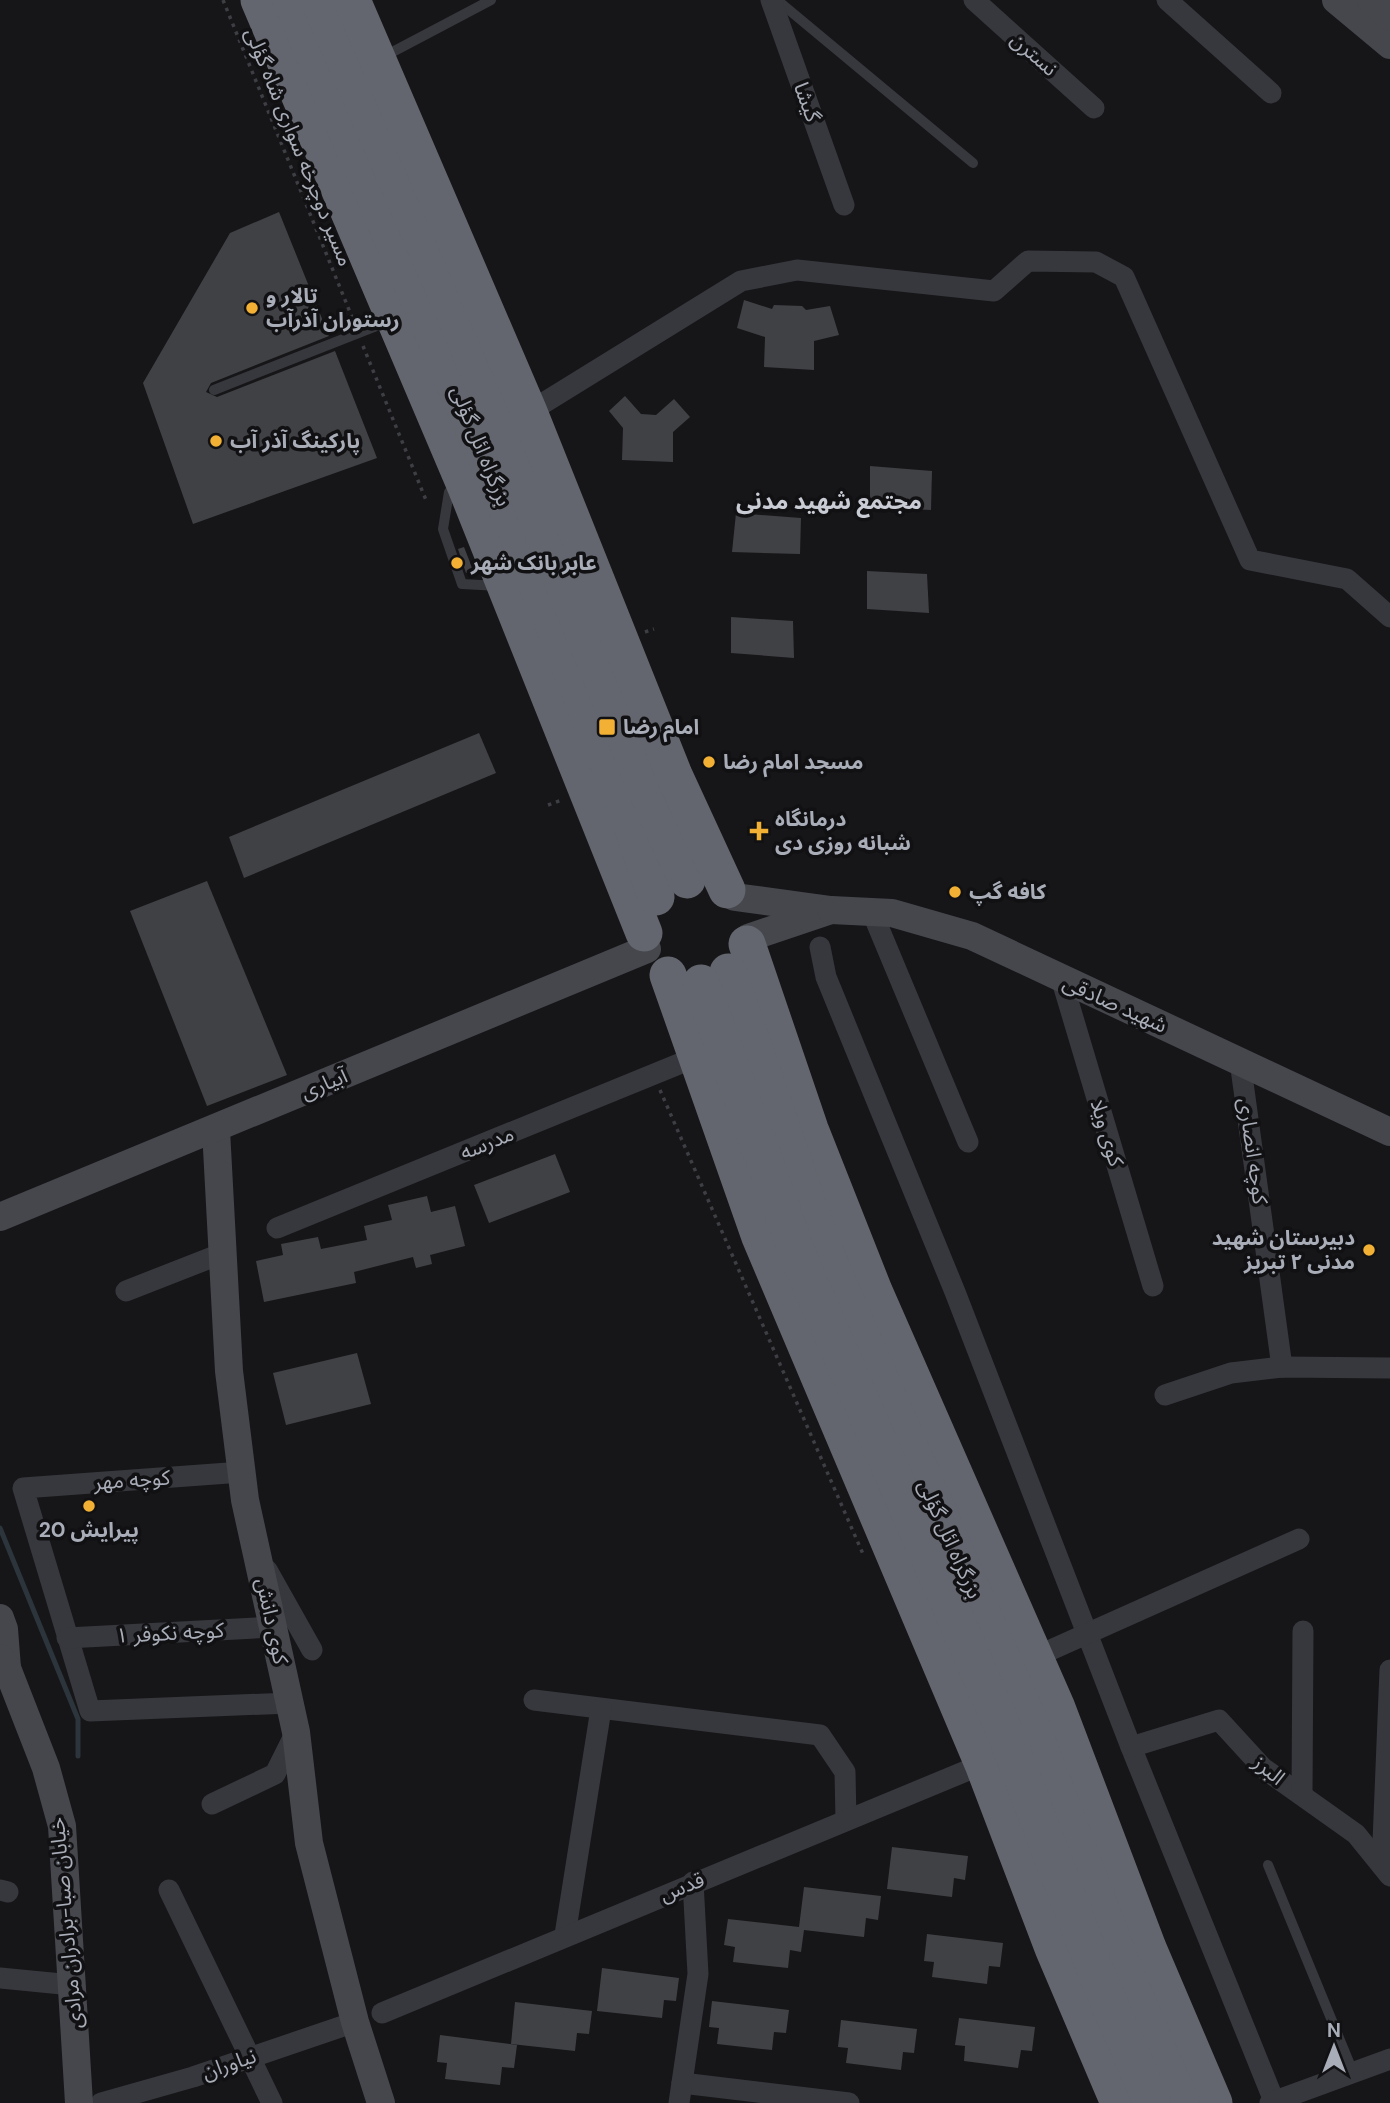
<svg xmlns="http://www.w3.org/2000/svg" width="1390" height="2103" viewBox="0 0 1390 2103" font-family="'DM Sans','Noto Sans Arabic',sans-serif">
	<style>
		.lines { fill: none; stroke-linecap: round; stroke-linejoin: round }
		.stream { stroke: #2c353c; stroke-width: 5 }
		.building { fill: #404145 }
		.path { stroke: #3d3f44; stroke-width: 3.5; stroke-dasharray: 3.5 5; stroke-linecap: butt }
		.lane { stroke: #37383d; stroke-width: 10 }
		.street { stroke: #37383d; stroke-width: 21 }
		.secondary { stroke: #45474d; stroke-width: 28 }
		.highway { stroke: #63666e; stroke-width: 37 }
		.poi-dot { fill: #f2b134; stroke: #111113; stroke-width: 2.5 }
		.labels { text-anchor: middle; stroke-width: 7; stroke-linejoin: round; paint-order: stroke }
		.street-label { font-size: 21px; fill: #a8adb8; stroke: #111113 }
		.poi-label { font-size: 21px; font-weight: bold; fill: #a8adb8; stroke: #111113; text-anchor: start }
		.neighbourhood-label { font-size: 23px; font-weight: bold; fill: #c9ccd4; stroke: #111113 }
	</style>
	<rect width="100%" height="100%" fill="#161618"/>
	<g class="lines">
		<polyline class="stream" points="0,1528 78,1719 78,1756"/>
	</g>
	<g class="building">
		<polygon points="279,212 329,336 211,383 206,392 217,397 335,351 377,458 193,524 143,383 230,233"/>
		<polygon points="744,300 772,309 774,305 802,306 806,310 830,306 839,335 814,341 814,370 764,367 765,337 737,328"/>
		<polygon points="625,396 641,414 656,415 674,399 690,417 673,432 673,462 622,460 623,428 609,411"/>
		<polygon points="870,466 932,471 931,510 870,507"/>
		<polygon points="736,513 801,518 800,554 732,552"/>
		<polygon points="464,547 473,570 466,573 458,549"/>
		<polygon points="867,571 927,574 929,613 867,609"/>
		<polygon points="731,617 793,621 794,658 731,653"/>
		<polygon points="479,733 496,773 244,878 229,837"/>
		<polygon points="207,881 287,1075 207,1106 130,911"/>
		<polygon points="555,1154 570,1192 489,1223 474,1185"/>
		<polygon points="427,1196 431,1212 455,1206 465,1246 430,1255 432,1264 416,1268 413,1257 354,1272 356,1283 264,1302 256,1261 283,1255 281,1244 318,1237 321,1249 367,1240 364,1226 392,1220 388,1205"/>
		<polygon points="357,1353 371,1404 286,1425 273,1373"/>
		<polygon points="892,1847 968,1856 965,1880 954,1878 952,1897 887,1889"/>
		<polygon points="804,1887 881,1896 878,1920 866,1918 864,1937 804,1930 801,1952 790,1950 788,1968 733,1962 735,1947 724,1945 728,1919 799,1927"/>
		<polygon points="927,1934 1003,1943 1000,1967 989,1966 987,1984 932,1977 934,1962 924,1961"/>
		<polygon points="602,1968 679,1978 676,2001 664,2000 662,2018 597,2011"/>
		<polygon points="712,2001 789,2010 786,2033 774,2032 772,2050 717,2044 719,2028 709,2027"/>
		<polygon points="515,2002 592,2011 589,2034 577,2033 575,2051 511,2044"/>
		<polygon points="959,2018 1035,2027 1032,2051 1021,2050 1018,2068 964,2061 965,2046 955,2045"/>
		<polygon points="841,2020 917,2029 914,2053 903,2052 901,2070 846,2063 848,2048 838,2047"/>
		<polygon points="440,2035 517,2045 514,2068 502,2067 500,2085 445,2079 447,2063 437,2062"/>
	</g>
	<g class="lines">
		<g class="path">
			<polyline points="223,0 354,322"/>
			<polyline points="363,346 426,500"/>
			<polyline points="645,632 654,629"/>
			<polyline points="548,805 562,800"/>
			<polyline points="660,1090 863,1554"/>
		</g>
		<g class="lane">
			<polyline points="777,0 973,163"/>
			<polyline points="383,57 491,0"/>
			<polyline points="214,390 389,321"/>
			<polyline points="449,492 443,529 462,584 500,586"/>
			<polyline points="1268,1865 1353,2072"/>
		</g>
		<g class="street">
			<polyline points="771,0 844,205"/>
			<polyline points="974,0 1094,108"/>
			<polyline points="1167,0 1271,93"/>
			<polyline points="529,412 741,281 797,270 994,291 1028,261 1096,262 1124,277 1250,560 1347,579 1390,617"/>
			<polyline points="872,912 968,1142"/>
			<polyline points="820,947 826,977 955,1292 1131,1747 1274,2101"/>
			<polyline points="1062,981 1153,1286"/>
			<polyline points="1240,1061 1282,1367"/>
			<polyline points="277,1228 696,1057"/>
			<polyline points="126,1291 223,1253"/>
			<polyline points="1165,1395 1231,1373 1282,1367 1390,1368"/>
			<polyline points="242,1472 23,1488 90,1711 290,1703"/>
			<polyline points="267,1570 312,1650"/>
			<polyline points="67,1638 273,1627"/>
			<polyline points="1035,1657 1299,1539"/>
			<polyline points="534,1700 820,1735 845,1772 846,1820"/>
			<polyline points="1131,1747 1219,1720 1263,1768 1356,1834 1390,1876"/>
			<polyline points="1302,1795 1303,1631"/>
			<polyline points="212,1804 275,1774 296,1732"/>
			<polyline points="1382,1866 1390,1670"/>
			<polyline points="0,1890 8,1892"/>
			<polyline points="169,1890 272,2103"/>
			<polyline points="565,1935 601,1709"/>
			<polyline points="0,1978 72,1985"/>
			<polyline points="382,2013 983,1764"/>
			<polyline points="682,2083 849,2103"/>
			<polyline points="101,2103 193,2077 355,2022"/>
			<polyline points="679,2103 698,1974 693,1882"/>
			<polyline points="1270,2103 1390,2059"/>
		</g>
		<g class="secondary">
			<polyline points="1336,0 1390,45"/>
			<polyline points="1371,0 1390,17"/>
			<polyline points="735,897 831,910 748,938"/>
			<polyline points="831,910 892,913 972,936 1390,1132"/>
			<polyline points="216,1130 229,1371 245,1500 296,1732 309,1843 355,2022 381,2103"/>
			<polyline points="0,1217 647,949"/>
			<polyline points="0,1618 4,1629 7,1668"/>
			<polyline points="0,1658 7,1668 46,1768 62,1826 79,2103"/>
		</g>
		<g class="highway">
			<polyline points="259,0 465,485 644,933"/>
			<polyline points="291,0 501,493 630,819 656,897"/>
			<polyline points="319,0 462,331 657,815 687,880"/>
			<polyline points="352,0 529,412 674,775 727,890"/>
			<polyline points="747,944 810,1129 874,1291 1057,1708 1148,1948 1214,2103"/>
			<polyline points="728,972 824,1250 1033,1730 1123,1968 1181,2103"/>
			<polyline points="668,975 760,1237 983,1764 1053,1948 1119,2103"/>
			<polyline points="701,983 799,1258 1007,1737 1098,1977 1152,2103"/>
		</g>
	</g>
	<g class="poi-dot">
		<circle cx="252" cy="308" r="7"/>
		<circle cx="216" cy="441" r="7"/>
		<circle cx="457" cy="563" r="7"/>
		<rect x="598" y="718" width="18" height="18" rx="3.5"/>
		<circle cx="709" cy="762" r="7"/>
		<path d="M755.5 820.5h7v7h7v7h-7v7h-7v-7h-7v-7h7z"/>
		<circle cx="955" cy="892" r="7"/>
		<circle cx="1369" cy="1250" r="7"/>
		<circle cx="89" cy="1506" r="7"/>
	</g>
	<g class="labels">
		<g class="street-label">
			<text transform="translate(1034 54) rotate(42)" y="7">نسترن</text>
			<text transform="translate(807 102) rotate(70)" y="7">گیشا</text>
			<text transform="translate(299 147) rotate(68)" y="7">مسیر دوچرخه سواری شاه گؤلی</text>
			<text transform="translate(481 446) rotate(68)" y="7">بزرگراه ائل گؤلی</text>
			<text transform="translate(1115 1004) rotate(24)" y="7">شهید صادقی</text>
			<text transform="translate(324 1084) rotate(-23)" y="7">آبیاری</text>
			<text transform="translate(1107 1133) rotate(73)" y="7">کوی ویلا</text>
			<text transform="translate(487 1143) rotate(-22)" y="7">مدرسه</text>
			<text transform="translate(1253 1151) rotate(82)" y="7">کوچه انصاری</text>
			<text transform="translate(132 1480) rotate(-4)" y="7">کوچه مهر</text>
			<text transform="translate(950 1539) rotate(66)" y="7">بزرگراه ائل گؤلی</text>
			<text transform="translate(272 1621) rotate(78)" y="7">کوی دانش</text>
			<text transform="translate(170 1633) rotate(-3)" y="7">کوچه نکوفر ۱</text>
			<text transform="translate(1269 1770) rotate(40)" y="7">البرز</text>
			<text transform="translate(682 1887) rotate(-22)" y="7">قدس</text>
			<text transform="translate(66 1923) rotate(-95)" y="7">خیابان صبا-برادران مرادی</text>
			<text transform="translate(229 2064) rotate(-19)" y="7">نیاوران</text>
		</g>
		<g class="poi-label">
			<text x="266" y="303">تالار و<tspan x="266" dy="24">رستوران آذرآب</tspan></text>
			<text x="230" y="448">پارکینگ آذر آب</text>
			<text x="471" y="570">عابر بانک شهر</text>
			<text x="623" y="734">امام رضا</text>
			<text x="723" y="769">مسجد امام رضا</text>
			<text x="775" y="826">درمانگاه<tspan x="775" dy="24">شبانه روزی دی</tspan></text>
			<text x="969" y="899">کافه گپ</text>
			<text x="1355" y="1245" text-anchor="end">دبیرستان شهید<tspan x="1355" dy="24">مدنی ۲ تبریز</tspan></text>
			<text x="89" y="1537" text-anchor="middle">پیرایش 20</text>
		</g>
		<g class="neighbourhood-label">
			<text x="829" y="509">مجتمع شهید مدنی</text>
		</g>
	</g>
	<g transform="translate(1334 2047)" stroke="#111113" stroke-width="5" paint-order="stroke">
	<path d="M0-5L12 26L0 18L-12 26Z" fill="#a8adb8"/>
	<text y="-10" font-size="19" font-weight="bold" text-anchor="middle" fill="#a8adb8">N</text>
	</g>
</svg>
